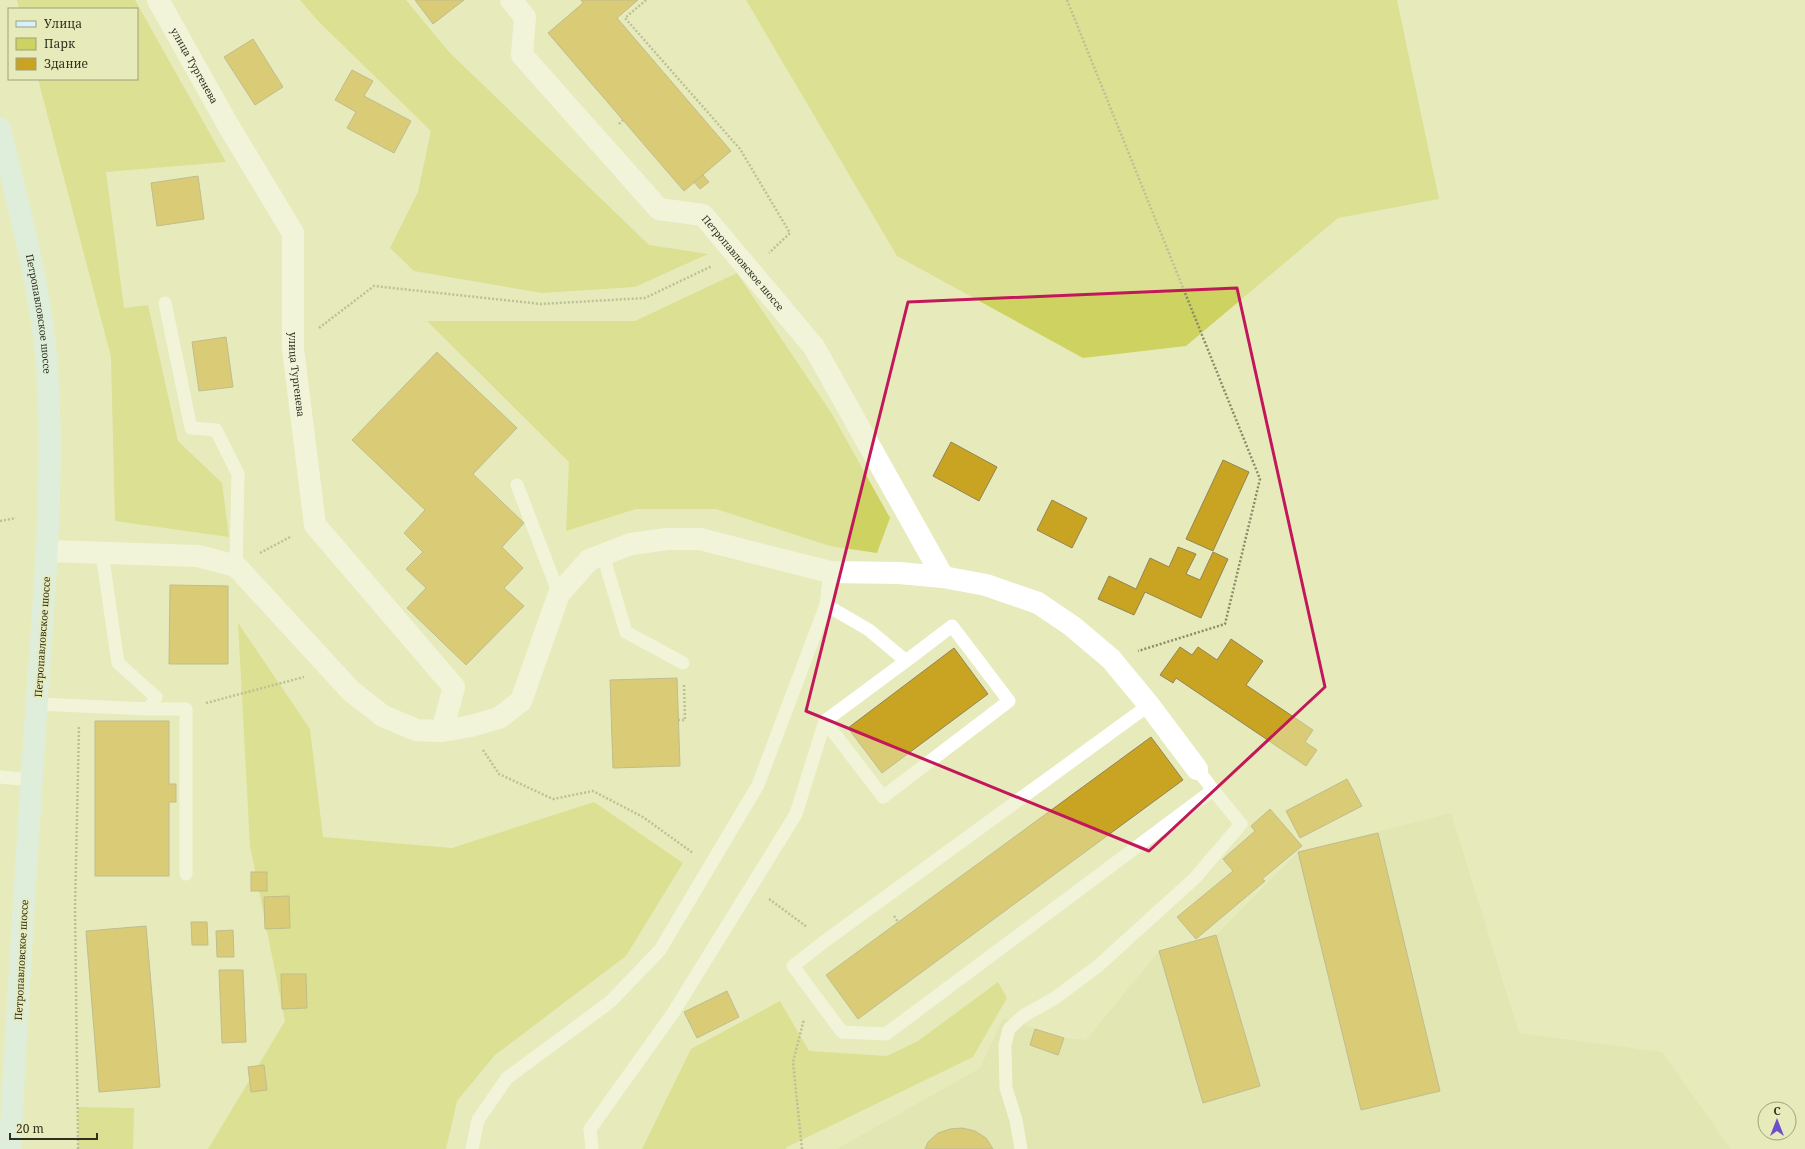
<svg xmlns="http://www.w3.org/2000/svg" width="1805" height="1149" viewBox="0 0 1805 1149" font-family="'Noto Serif',serif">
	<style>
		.built { fill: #dbdfa8; fill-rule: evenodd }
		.green { fill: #cdd261 }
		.building { fill: #c9a422; stroke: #918357 }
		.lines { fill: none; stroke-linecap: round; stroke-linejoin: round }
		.path { stroke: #898c6b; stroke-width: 2.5; stroke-dasharray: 2 2; stroke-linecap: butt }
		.service { stroke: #fff; stroke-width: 13 }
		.minor { stroke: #fff; stroke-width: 22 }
		.secondary { stroke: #d6f1fe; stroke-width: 22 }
		.marked { fill: none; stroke: #c2185b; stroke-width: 3; stroke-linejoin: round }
		.labels { text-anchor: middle; stroke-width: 3.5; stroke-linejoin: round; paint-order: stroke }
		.street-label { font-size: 10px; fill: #2f311e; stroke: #e7ebbb }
	</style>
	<rect width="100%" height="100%" fill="#e7ebbb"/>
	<path class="built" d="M1451,813L1519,1033L1662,1052L1731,1149H837L980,1068L1003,1018L1064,1038L1086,1040L1159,951L1216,935L1298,852ZM1035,1029L1064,1038L1058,1055L1030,1045Z"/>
	<g class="green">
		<polygon points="17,0 135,0 226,162 106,172 124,308 148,305 178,441 222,483 229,537 115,521 111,357 38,79 137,79 137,9 19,9"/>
		<polygon points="300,0 406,0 449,52 649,245 708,254 635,287 542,293 414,271 390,248 418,192 431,131 318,21"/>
		<polygon points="746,0 1397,0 1439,199 1338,218 1186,346 1083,358 897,256"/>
		<polygon points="737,273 832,414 890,518 877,553 830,546 716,509 636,509 566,531 569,462 427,321 635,321"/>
		<polygon points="238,623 310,729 323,837 452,848 594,802 683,863 626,956 495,1055 457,1101 446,1149 208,1149 285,1021 250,846"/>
		<polygon points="998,982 1007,998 973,1057 787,1147 786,1149 642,1149 691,1049 780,1001 809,1051 887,1056 918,1041"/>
		<polygon points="78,1107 134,1108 133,1149 78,1149"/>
	</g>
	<g class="building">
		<polygon points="415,0 464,0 433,24"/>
		<polygon points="581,0 638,0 617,18 731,151 684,191 548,33 583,3"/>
		<polygon points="253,39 283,87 255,105 224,57"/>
		<polygon points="352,70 373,81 364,96 411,121 394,153 347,128 356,112 335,100"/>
		<polygon points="703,175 709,182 700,189 694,182"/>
		<polygon points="198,176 204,219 157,226 151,183"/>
		<polygon points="226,337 233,387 199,391 192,342"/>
		<polygon points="437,352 517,428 473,474 524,523 502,547 523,568 504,588 524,606 466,665 407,608 426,588 406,569 423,552 404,533 425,510 352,440"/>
		<polygon points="951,442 997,467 979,501 933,476"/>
		<polygon points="1223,460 1249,472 1213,551 1186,539"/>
		<polygon points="1052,500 1087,518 1072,548 1037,530"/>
		<polygon points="1178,547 1196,554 1186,574 1200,580 1213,552 1228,559 1201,618 1145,592 1134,615 1098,599 1109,576 1136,589 1150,558 1169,567"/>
		<polygon points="170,585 228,586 228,664 169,664"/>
		<polygon points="1231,639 1263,661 1246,685 1313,730 1305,742 1317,750 1306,766 1176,678 1173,683 1160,675 1180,647 1192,655 1198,647 1217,660"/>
		<polygon points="954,648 988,694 882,773 848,728"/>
		<polygon points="677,678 680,766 613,768 610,680"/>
		<polygon points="95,721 169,721 169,784 176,784 176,802 169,802 169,876 95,876"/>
		<polygon points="1151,737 1183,780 858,1019 826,975"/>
		<polygon points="1347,779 1362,806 1300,838 1286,811"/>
		<polygon points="1270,809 1302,846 1262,879 1265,881 1196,939 1177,917 1233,871 1223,859 1255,831 1251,826"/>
		<polygon points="1378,833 1440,1091 1361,1110 1298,852"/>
		<rect x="251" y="872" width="16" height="19"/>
		<polygon points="289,896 290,928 265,929 264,897"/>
		<polygon points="191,922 207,922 208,945 192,945"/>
		<polygon points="146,926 160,1087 99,1092 86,931"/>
		<polygon points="233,930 234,957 217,957 216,931"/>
		<polygon points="1216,935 1260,1086 1203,1103 1159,951"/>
		<polygon points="219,970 243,970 246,1042 222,1043"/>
		<polygon points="281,974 306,974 307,1008 282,1009"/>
		<polygon points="727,991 739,1017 697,1038 684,1012"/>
		<polygon points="1035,1029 1064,1038 1058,1055 1030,1045"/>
		<polygon points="264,1065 267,1090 251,1092 248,1067"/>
		<polygon points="962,1128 975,1131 986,1138 993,1149 925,1149 928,1142 938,1133 950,1129"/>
	</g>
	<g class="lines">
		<g class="path">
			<polyline points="646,0 625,18 740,149 790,233 769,253"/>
			<polyline points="1067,0 1260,479 1225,624 1138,651"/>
			<polyline points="619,124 623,120"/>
			<polyline points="319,328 374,286 541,304 645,298 712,266"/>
			<polyline points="0,521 16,518"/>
			<polyline points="260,553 292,536"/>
			<polyline points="206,703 304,677"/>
			<polyline points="678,720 685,720 684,684"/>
			<polyline points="483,750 499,774 553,799 593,791 643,817 693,853"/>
			<polyline points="769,899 807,927"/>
			<polyline points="894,916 898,922"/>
			<polyline points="78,1149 75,908 79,727"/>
			<polyline points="802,1149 793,1062 804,1019"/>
		</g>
		<g class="service">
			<polyline points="165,303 191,428 216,430 238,474 236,566"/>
			<polyline points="517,485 559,594"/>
			<polyline points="605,554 607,569 626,632 683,663"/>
			<polyline points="826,605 869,630 906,661 825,721 883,797 1009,701 952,626 906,661"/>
			<polyline points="37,704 149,709 156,697 118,663 102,553"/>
			<polyline points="1149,705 825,941 793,966 842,1032 886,1034 1213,790 1197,769"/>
			<polyline points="149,709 186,709 186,874"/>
			<polyline points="0,777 32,780"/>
			<polyline points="472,1149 478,1120 507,1078 610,1002 660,950 758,785 826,605 830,572"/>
			<polyline points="592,1149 590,1129 673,1013 796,814 825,721"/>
			<polyline points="1021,1149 1016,1120 1006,1088 1005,1045 1009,1029 1023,1016 1055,998 1098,966 1195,878 1241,824 1213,790"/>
		</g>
		<g class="minor">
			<path id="s1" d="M158,0L228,125L293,233V349L315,525L454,687L442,731"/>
			<path id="s2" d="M511,0L525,17L522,55L659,209L703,215L814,347L943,577"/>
			<polyline points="48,551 198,556 236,566 351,691 383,716 416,730 442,731 471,726 499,718 521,701 559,594 589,560 631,544 667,539 700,539 830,572 899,573 943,577 986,585 1038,603 1072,626 1111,659 1149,705 1197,769"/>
		</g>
		<path class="secondary" id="s3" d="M0,129C18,207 41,286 47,366C55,487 43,607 35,727C26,867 17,1008 10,1149"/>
	</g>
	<path d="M0 0H1805V1149H0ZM1237,288L1325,687L1149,851L806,711L908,302Z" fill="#e7ebbb" fill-opacity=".55" fill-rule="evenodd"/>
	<path class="marked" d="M1237,288L1325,687L1149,851L806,711L908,302Z"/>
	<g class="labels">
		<g class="street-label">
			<text dy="4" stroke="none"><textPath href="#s1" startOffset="75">улица Тургенева</textPath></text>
			<text dy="4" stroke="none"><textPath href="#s2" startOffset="373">Петропавловское шоссе</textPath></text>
			<text dy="4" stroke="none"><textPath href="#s3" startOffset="189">Петропавловское шоссе</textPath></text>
			<text dy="4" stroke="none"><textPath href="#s1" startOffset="411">улица Тургенева</textPath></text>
			<text transform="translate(42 637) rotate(-86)" y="4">Петропавловское шоссе</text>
			<text transform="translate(21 960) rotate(-87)" y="4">Петропавловское шоссе</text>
		</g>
	</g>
	<rect x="8" y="8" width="130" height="72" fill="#e7ebbb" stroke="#9da17c"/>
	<rect x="16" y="21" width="20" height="6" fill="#d6f1fe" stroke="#9da17c"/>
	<text x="44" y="28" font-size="12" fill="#2f311e">Улица</text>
	<rect x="16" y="38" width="20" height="12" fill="#cdd261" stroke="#9da17c"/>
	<text x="44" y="48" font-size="12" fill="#2f311e">Парк</text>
	<rect x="16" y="58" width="20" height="12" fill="#c9a422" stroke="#9da17c"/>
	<text x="44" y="68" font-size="12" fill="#2f311e">Здание</text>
	<g transform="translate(1777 1121)"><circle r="19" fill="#e7ebbb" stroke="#9da17c"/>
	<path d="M0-3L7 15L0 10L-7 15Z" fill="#6e4ec7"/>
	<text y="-6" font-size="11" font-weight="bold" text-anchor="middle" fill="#2f311e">С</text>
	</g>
	<path d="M10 1133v6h87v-6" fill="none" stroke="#2f311e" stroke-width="2"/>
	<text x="16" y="1133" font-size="12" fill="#2f311e" stroke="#e7ebbb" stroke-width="3" paint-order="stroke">20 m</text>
</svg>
